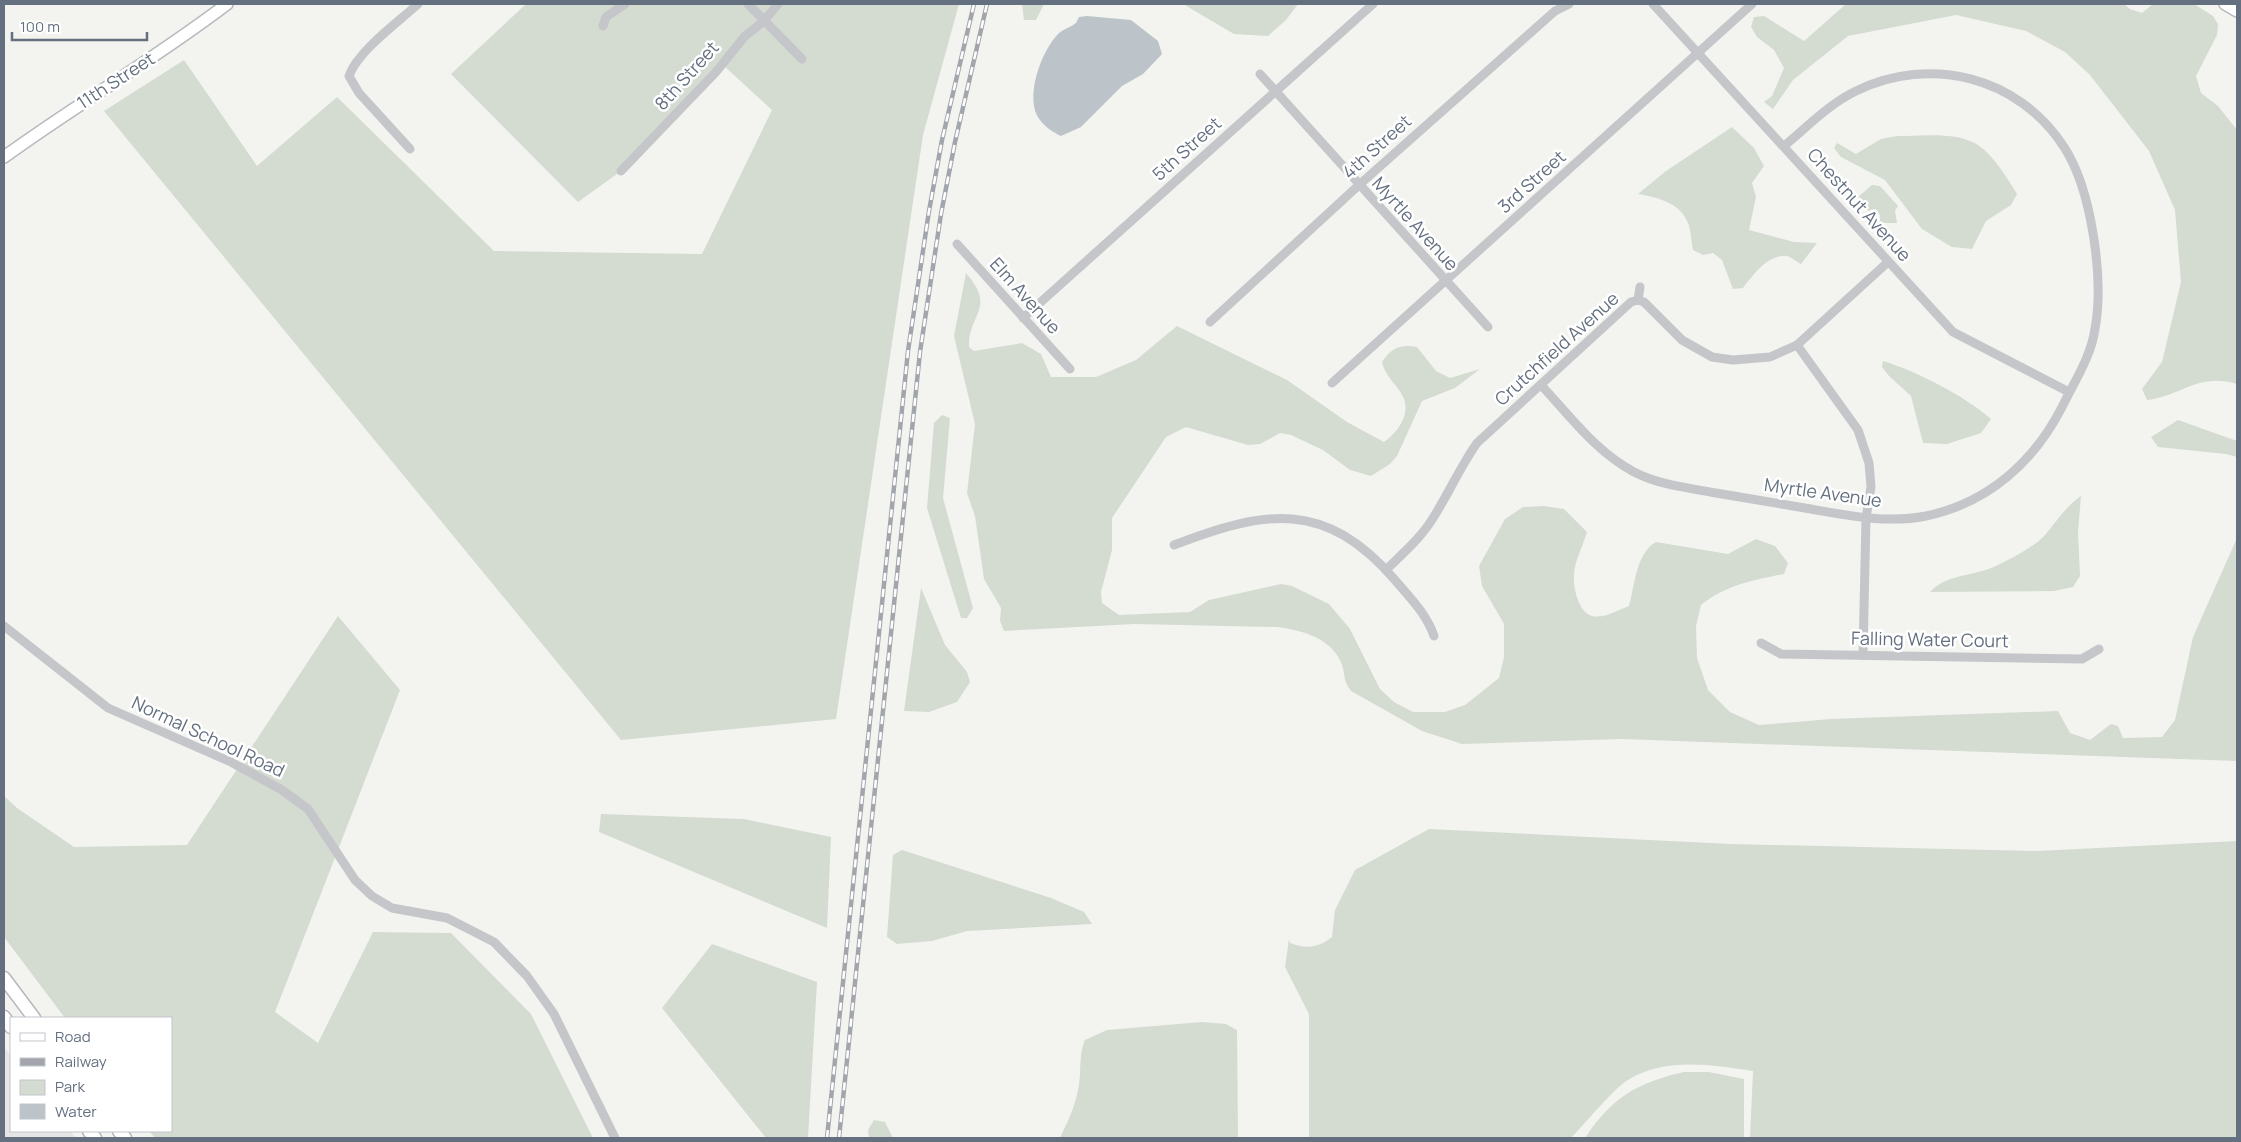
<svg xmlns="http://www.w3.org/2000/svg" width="2241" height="1142" viewBox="0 0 2241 1142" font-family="Manrope,sans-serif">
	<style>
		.built { fill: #e4e5e4 }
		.green { fill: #d4dbd1 }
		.water { fill: #bcc4c9 }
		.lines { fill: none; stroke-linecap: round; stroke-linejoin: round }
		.secondary-casing { stroke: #b6b9be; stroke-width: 14 }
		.primary-casing { stroke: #b5b7bb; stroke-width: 15 }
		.street { stroke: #c4c6ca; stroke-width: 9 }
		.secondary { stroke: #fff; stroke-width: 11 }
		.primary { stroke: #fff; stroke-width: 12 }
		.rail-casing { stroke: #a2a6ac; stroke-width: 4.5 }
		.rail { stroke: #fff; stroke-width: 2.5; stroke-dasharray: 8; stroke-linecap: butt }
		.labels { text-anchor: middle; stroke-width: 5; stroke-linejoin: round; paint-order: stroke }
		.street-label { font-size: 18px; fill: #647080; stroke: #fff }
	</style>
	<rect width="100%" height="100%" fill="#f3f4f0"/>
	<polygon class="built" points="4,1047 11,1056 11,1131 70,1131 76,1138 4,1138"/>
	<g class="green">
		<polygon points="526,4 959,4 923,135 836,719 621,740 104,111 184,60 257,166 337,97 494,251 702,254 772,110 722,64 621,171 578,202 451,74"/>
		<polygon points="1022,4 1044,4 1036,20 1024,20"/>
		<polygon points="1183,4 1298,4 1286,20 1268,36 1234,34"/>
		<path d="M1846,4H2124L2130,9L2142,13L2153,4H2194L2213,16L2218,24L2217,35L2196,76L2201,93L2218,106L2237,130V384C2199,372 2181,396 2147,400L2142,389L2162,362L2181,282L2175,210L2149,151L2090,75L2065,52L2026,31L1956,15L1848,36L1793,80L1773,109L1764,102L1772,96L1784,68L1774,50L1757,37L1751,27L1754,17L1764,16L1804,41Z"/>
		<path d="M1732,127L1754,148L1764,166L1752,183L1756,197L1749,230L1794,242L1817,243L1801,264C1797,262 1791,257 1787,256C1768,254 1753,275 1743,288L1733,289L1722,260L1713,253L1703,255L1693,250C1691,240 1691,227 1686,219C1678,202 1655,197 1638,194L1666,171Z"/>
		<path d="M1897,136C1920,136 1958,131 1978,145C1994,156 2007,178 2017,194L2011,205L1986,221L1972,249L1952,247L1922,229L1885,180L1841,157L1834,148L1837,143L1856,154L1881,139Z"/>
		<polygon points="1872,185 1880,186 1898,206 1895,211 1897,223 1880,223 1880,215 1874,209 1868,211 1864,207 1865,205 1858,197"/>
		<path d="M966,273C997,309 968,313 969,347L974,351L1022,343L1041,354L1051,377H1096L1136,360L1177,326L1287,380L1347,422L1384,442C1397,433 1410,416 1404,399C1398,384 1386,379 1382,362C1391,348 1401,344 1417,347L1436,371L1450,378L1480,369L1455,388L1422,401L1397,456L1390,464L1371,476L1350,470L1323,450L1291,435L1280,433L1260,444L1248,445L1186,427L1166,437L1112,518V550L1101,592L1102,603L1119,615L1190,612L1209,600L1281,584L1292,586L1329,604L1350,629L1380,689L1394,702L1413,712H1445L1465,705L1499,678L1504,657V624L1482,586L1479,566L1505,519L1523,507L1544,506L1564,509L1587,532C1583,546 1574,562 1574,576C1573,588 1579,613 1592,616C1604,619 1618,610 1629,606C1635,585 1636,553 1656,542L1728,554L1756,539L1775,546L1788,563L1784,574C1753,580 1726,585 1701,605L1696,626L1697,658L1708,690L1730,712L1759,725L1831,719L2058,711L2070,733L2090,740L2111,724L2118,726L2123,738L2162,737L2175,720L2193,637L2237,538V761L1622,739L1462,744L1422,731L1351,691C1342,679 1346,674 1341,662C1330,637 1300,630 1277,627L1134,624L1004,631L1000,621L1001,608L984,579L975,516L967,493L975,424L954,336Z"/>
		<path d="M1883,361C1916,371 1965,396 1991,419L1981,433L1947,444L1923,443L1911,396L1889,376L1882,367Z"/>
		<polygon points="942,415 950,418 943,498 973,608 967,618 961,618 927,508 934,423"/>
		<polygon points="2178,420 2237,441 2237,457 2226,454 2158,447 2151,437"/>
		<path d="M2081,496L2078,532L2080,576L2073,587L2054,591L1930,592C1946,574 1975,576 1996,566C2012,558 2033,548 2045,535C2057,521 2065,507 2081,496Z"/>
		<polygon points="921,588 945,645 967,672 970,682 957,702 929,712 904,711"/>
		<polygon points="338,616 400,690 275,1012 318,1043 373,932 451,933 531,1014 593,1138 155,1138 149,1131 171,1131 171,1018 65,1018 4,937 4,796 17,808 74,847 187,845"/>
		<polygon points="601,814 744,819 831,837 827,928 599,832"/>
		<path d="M1429,829L1730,844L2038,851L2237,841V1138H1750L1753,1071C1711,1065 1666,1057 1628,1080C1614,1088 1584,1125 1571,1138H1309V1014L1285,967L1289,939L1290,943C1305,949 1319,948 1332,937L1335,910L1355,870Z"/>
		<polygon points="902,850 1051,898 1084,912 1092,924 967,931 932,941 897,944 887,937 893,855"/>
		<polygon points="712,944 817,982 808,1138 766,1138 662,1008"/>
		<path d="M1202,1022L1226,1024L1237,1030L1238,1138H1060C1067,1123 1075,1107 1078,1090C1082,1073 1078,1056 1085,1040L1107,1030Z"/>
		<path d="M1684,1072H1709L1744,1079V1138H1585C1611,1098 1638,1082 1684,1072Z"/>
		<polygon points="874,1120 885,1122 893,1138 869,1138 868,1130"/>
	</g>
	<path class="water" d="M1087,16L1131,20L1158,41L1162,54L1143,74L1122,86L1081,127L1061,136C1054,133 1044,126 1040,120C1023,99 1042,49 1059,33C1064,29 1071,27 1076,23L1079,17Z"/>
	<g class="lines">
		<defs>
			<g id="secondary">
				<polyline points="2225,4 2237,11"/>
				<path d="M4,157C77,104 155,59 227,4"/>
			</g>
			<g id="primary">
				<polyline points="4,978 34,1018"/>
				<polyline points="4,1017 11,1027"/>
				<polyline points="89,1131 95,1138"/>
				<polyline points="119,1131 125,1138"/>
			</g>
		</defs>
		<use href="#secondary" class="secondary-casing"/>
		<use href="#primary" class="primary-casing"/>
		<g class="street">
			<polyline points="748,4 802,59"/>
			<polyline points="1653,4 1953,332 2069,392"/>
			<polyline points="603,26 606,17 625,4"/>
			<polyline points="1260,74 1488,327"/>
			<path d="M410,149L359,93L349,76C358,51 397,23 418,4"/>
			<polyline points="621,171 716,72 745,36 764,21 778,4"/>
			<polyline points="957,244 1070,369"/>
			<polyline points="1638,300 1640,287"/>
			<polyline points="1023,318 1373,4"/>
			<polyline points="1210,322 1359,185 1555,11 1569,4"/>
			<polyline points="1797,345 1858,430 1869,463 1871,487 1866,518 1863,655"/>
			<polyline points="1332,383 1752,4"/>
			<path d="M1541,385C1570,416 1596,452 1634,472C1659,485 1689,488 1716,493C1746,498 1776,503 1805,508C1845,515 1886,524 1926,516C1988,503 2034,462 2062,407C2074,382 2091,357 2095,329C2104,279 2092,190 2064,147C2018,76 1930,55 1856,91C1829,104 1807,127 1784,146"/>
			<path d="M1174,545C1265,510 1325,499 1395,580C1410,598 1426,613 1434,636"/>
			<path d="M1386,570C1403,553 1421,538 1433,518C1449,493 1460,467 1477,443L1631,302L1638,300L1644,302L1682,340L1712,357L1733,360L1770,357L1797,345L1888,262"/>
			<polyline points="4,626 108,708 231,762 282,790 308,809 355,880 372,896 392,908 447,918 494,942 527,976 554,1014 615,1138"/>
			<polyline points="1761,643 1781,654 2082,659 2099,649"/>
		</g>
		<use href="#secondary" class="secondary"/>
		<use href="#primary" class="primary"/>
		<defs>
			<g id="rail">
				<polyline points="827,1138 908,351 929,211 942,140 974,4"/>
				<polyline points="839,1138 920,352 941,214 955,142 987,4"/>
			</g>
		</defs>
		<use href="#rail" class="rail-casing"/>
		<use href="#rail" class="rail"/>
	</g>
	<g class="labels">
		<g class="street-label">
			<text transform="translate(687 76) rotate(-48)" y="6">8th Street</text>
			<text transform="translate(116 81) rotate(-33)" y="6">11th Street</text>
			<text transform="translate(1377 147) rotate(-42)" y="6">4th Street</text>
			<text transform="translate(1187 149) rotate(-42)" y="6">5th Street</text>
			<text transform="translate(1532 182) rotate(-42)" y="6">3rd Street</text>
			<text transform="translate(1859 205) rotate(48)" y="6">Chestnut Avenue</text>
			<text transform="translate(1415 224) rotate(48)" y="6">Myrtle Avenue</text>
			<text transform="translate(1025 296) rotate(48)" y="6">Elm Avenue</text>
			<text transform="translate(1557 349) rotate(-42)" y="6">Crutchfield Avenue</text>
			<text transform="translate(1823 493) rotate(8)" y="6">Myrtle Avenue</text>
			<text transform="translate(1930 640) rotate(1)" y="6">Falling Water Court</text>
			<text transform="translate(208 737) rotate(25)" y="6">Normal School Road</text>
		</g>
	</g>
	<rect width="2241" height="1142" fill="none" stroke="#647080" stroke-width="10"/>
	<rect x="10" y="1017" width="162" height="115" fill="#ffffff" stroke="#c1c6cc"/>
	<rect x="20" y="1033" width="25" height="8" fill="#ffffff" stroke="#c1c6cc"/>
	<text x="55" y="1042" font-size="15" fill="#647080">Road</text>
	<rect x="20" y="1058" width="25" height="8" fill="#a2a6ac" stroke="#c1c6cc"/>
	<text x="55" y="1067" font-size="15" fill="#647080">Railway</text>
	<rect x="20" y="1080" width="25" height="15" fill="#d4dbd1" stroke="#c1c6cc"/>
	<text x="55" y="1092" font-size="15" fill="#647080">Park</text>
	<rect x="20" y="1104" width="25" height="15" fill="#bcc4c9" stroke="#c1c6cc"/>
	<text x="55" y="1117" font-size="15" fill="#647080">Water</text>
	<path d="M12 32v8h135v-8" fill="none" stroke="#647080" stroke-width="2.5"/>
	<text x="20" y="32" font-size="15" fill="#647080" stroke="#ffffff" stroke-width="4" paint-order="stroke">100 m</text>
</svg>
